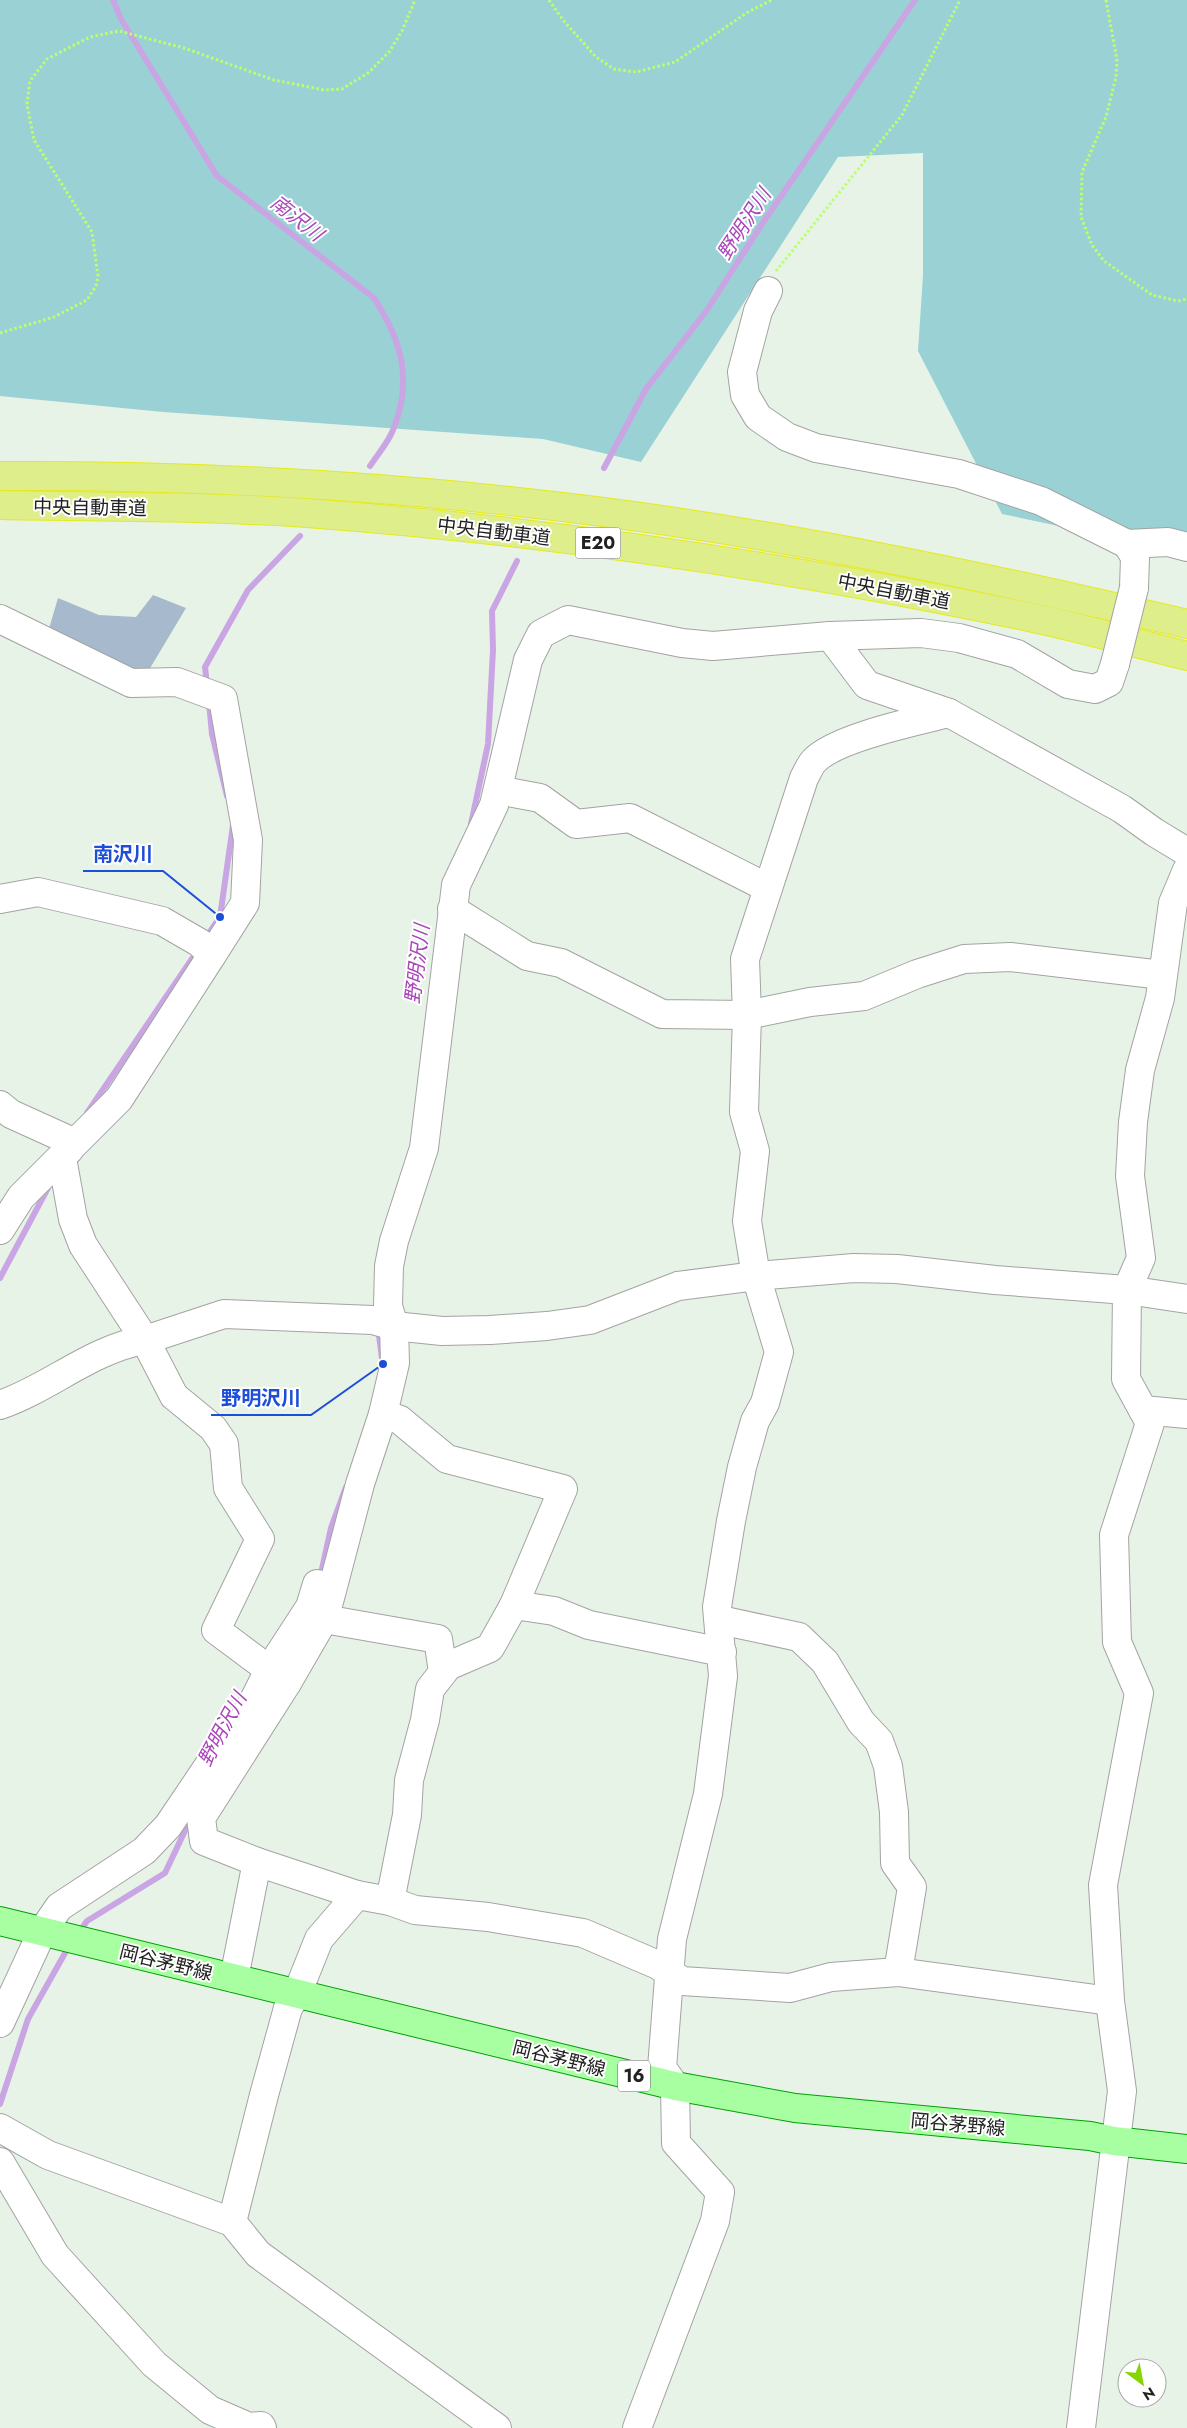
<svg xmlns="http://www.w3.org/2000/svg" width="1187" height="2428" viewBox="0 0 1187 2428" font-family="Jost,'Noto Sans JP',sans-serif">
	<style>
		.forest { fill: #9ad1d5 }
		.cemetery { fill: #a7bacd }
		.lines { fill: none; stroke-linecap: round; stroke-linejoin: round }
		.stream { stroke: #c9a6e3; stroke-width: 6 }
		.minor-casing { stroke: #a3a3a3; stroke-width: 30 }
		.major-casing { stroke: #00a004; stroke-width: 30 }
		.highway-casing { stroke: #e6e91d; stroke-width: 30 }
		.path { stroke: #bcff6d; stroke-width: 3; stroke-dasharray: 2.5 2.5; stroke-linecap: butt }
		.minor { stroke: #fff; stroke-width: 28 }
		.major { stroke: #a8ffa1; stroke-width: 28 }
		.highway { stroke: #ddee8b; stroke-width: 28 }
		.minor-bridge-casing { stroke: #a3a3a3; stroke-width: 30; stroke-linecap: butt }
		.minor-bridge { stroke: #fff; stroke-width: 28 }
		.labels { text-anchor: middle; stroke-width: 4; stroke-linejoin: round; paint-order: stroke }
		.shield { fill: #fff; stroke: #646464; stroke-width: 1 }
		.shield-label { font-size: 18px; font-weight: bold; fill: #222 }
		.street-label { font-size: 19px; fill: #222; stroke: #fff }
		.water-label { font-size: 20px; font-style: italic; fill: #aa45ba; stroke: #fff }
		.leader { fill: none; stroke: #1d4ed8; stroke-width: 2 }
		.callout-dot { fill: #1d4ed8; stroke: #fff; stroke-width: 2 }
		.callout-label { font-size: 20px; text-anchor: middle; font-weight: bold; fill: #1d4ed8; stroke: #fff; stroke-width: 4; stroke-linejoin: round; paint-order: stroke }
	</style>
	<rect width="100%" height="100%" fill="#e8f3e8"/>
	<polygon class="forest" points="0,0 1187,0 1187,553 1002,514 918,351 923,275 923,153 838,157 641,462 543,439 163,412 0,396"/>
	<polygon class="cemetery" points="153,595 186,608 146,675 48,632 58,598 99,615 136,617"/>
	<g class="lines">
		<g class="stream">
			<path d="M113,0L121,19L217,176L374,298C402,341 413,381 393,430C388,443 377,455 370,466"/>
			<polyline points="604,468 646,389 707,310 762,224 915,0"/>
			<polyline points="207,685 205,667 248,590 300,536"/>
			<polyline points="209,702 212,734 227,796"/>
			<polyline points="471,824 488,744 493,650 492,611 517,561"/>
			<polyline points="205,939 220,917 233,825"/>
			<polyline points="87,1113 198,950"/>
			<polyline points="0,1278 49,1186"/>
			<polyline points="378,1328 382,1358"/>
			<polyline points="320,1578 331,1528 346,1487"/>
			<polyline points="78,1934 87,1921 165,1873 191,1818"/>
			<polyline points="0,2104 28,2019 69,1946"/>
		</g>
		<defs>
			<g id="minor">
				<polyline points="768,291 758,311 742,372 745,395 758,417 787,437 816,448 959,474 1041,501 1127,544 1168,542 1187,547"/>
				<polyline points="1127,544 1135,557 1134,588"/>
				<polyline points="0,619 131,683 177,682 223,699 248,840 245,903 212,955"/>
				<polyline points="830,636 867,685 949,713 1122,809 1154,832 1187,852"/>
				<polyline points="498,790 540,798 576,824 630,818 768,888"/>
				<polyline points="0,899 38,892 162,921 200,943 212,955 119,1099 21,1197 0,1230"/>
				<polyline points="452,909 527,956 561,963 662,1014 747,1015 810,1002 864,996 917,974 964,959 1010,957 1162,975"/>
				<polyline points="0,1105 11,1114 64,1138 69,1150"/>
				<polyline points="62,1158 73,1219 83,1245 145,1340 174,1396 213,1428 224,1444 228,1488 260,1539 216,1630 287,1683"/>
				<path d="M0,1405C50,1388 91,1349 145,1340L224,1314L373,1320L394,1326L442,1331L490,1330L547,1326L590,1320L678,1286L756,1276L854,1268L897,1269L995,1280L1127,1290L1187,1299"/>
				<polyline points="1143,1410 1187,1414"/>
				<polyline points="383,1414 400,1420 447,1459 563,1489 514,1605"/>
				<polyline points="324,1619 438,1639 443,1672"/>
				<polyline points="720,1620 799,1637 825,1662 861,1722 879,1741 888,1766 894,1812 895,1863 912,1887 898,1972"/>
				<polyline points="240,1728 269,1670 310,1607 317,1584"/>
				<polyline points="357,1895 390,1901 415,1910 488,1917 583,1933 658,1965 682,1981 790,1988 831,1977 898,1972 1110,2001"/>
				<polyline points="390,1901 407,1815 409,1780 425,1720 430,1689 448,1666 490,1648 514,1605 554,1611 589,1625 722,1652"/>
				<polyline points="234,1978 257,1862"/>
				<polyline points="0,2023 42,1932 59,1907 144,1851 168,1826 236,1725 249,1736"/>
				<polyline points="0,2128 48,2155 232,2222 258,2254 497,2428"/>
				<polyline points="0,2162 55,2255 154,2364 210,2410 249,2427 261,2426 262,2428"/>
				<polyline points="232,2222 264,2095 288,2008 297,1994 319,1939 357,1895 257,1862 204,1841 201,1818 287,1683 324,1619 330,1598 360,1484 383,1414 395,1363 394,1326 388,1306 389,1266 394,1241 424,1148 456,885 494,805 528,660 541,634 568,620 682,643 713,646 830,636 921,633 959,638 1017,654 1068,684 1095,689 1109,682 1115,664"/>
				<path d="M637,2428L715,2221L720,2192L676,2143L675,2086L662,2068L672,1939L708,1794L723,1676L717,1607L731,1521L742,1467L755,1421L765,1403L779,1352L756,1276L747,1221L755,1151L744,1112L747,1015L745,959L804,778C807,773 810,765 814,761C835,738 917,721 949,713"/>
				<polyline points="1081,2428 1122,2091 1110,2001 1103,1885 1139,1693 1117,1642 1114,1535 1150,1423 1126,1379 1127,1290 1141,1258 1130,1176 1133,1122 1140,1070 1160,998 1173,903 1187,870"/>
			</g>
			<polyline id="major" points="0,1921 675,2086 795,2108 1090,2136 1114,2141 1187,2149"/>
			<g id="highway">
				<path d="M0,476C191,475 382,485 571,508C779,533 984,576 1187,624"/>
				<path d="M0,505C102,507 205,506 307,513C550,531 791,567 1029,617C1082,628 1134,643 1187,656"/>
			</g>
		</defs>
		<use href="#minor" class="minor-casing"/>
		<use href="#major" class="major-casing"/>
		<use href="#highway" class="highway-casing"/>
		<g class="path">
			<polyline points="549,0 563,20 596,57 614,69 636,72 675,62 748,12 772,0"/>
			<polyline points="1106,0 1117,60 1116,77 1106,117 1082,172 1081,217 1092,245 1104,261 1152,295 1178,301 1187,299"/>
			<polyline points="776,271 902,115 960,0"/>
			<polyline points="0,333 54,317 87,300 96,286 98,276 92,232 34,140 27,104 30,81 47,59 90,37 119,31 184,48 274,80 324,90 342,89 368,73 389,52 402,31 415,0"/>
		</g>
		<use href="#minor" class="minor"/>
		<use href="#major" class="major"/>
		<use href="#highway" class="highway"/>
		<defs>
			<polyline id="minor-bridge" points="1115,664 1134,588"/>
		</defs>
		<use href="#minor-bridge" class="minor-bridge-casing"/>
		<use href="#minor-bridge" class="minor-bridge"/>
	</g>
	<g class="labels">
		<g class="shield">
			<rect x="575.5" y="527.5" width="45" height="31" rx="4"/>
			<rect x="618" y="2060.5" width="32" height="31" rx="4"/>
		</g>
		<g class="shield-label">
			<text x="598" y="549">E20</text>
			<text x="634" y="2082">16</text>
		</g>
		<g class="street-label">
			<text transform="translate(90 507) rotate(1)" y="7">中央自動車道</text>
			<text transform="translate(494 531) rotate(7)" y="7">中央自動車道</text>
			<text transform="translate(894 591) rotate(11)" y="7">中央自動車道</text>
			<text transform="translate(166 1962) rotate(14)" y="7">岡谷茅野線</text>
			<text transform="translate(559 2058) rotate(14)" y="7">岡谷茅野線</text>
			<text transform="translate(958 2124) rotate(5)" y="7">岡谷茅野線</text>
		</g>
		<g class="water-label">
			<text transform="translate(297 218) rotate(38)" y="7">南沢川</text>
			<text transform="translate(744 224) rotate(-57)" y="7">野明沢川</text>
			<text transform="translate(417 964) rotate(-83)" y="7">野明沢川</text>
			<text transform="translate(222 1729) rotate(-62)" y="7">野明沢川</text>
		</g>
	</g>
	<path class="leader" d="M220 917L163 871H83M383 1364L311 1415H211"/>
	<g class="callout-dot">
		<circle cx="220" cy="917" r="5"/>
		<circle cx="383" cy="1364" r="5"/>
	</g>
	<g class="callout-label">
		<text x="123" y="861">南沢川</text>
		<text x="261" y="1405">野明沢川</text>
	</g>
	<g transform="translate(1142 2383) rotate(148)"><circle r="24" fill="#ffffff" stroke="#a7a7a7"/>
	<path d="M0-4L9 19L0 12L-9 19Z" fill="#88d400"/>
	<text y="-8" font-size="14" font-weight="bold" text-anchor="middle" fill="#222222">N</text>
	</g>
</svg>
